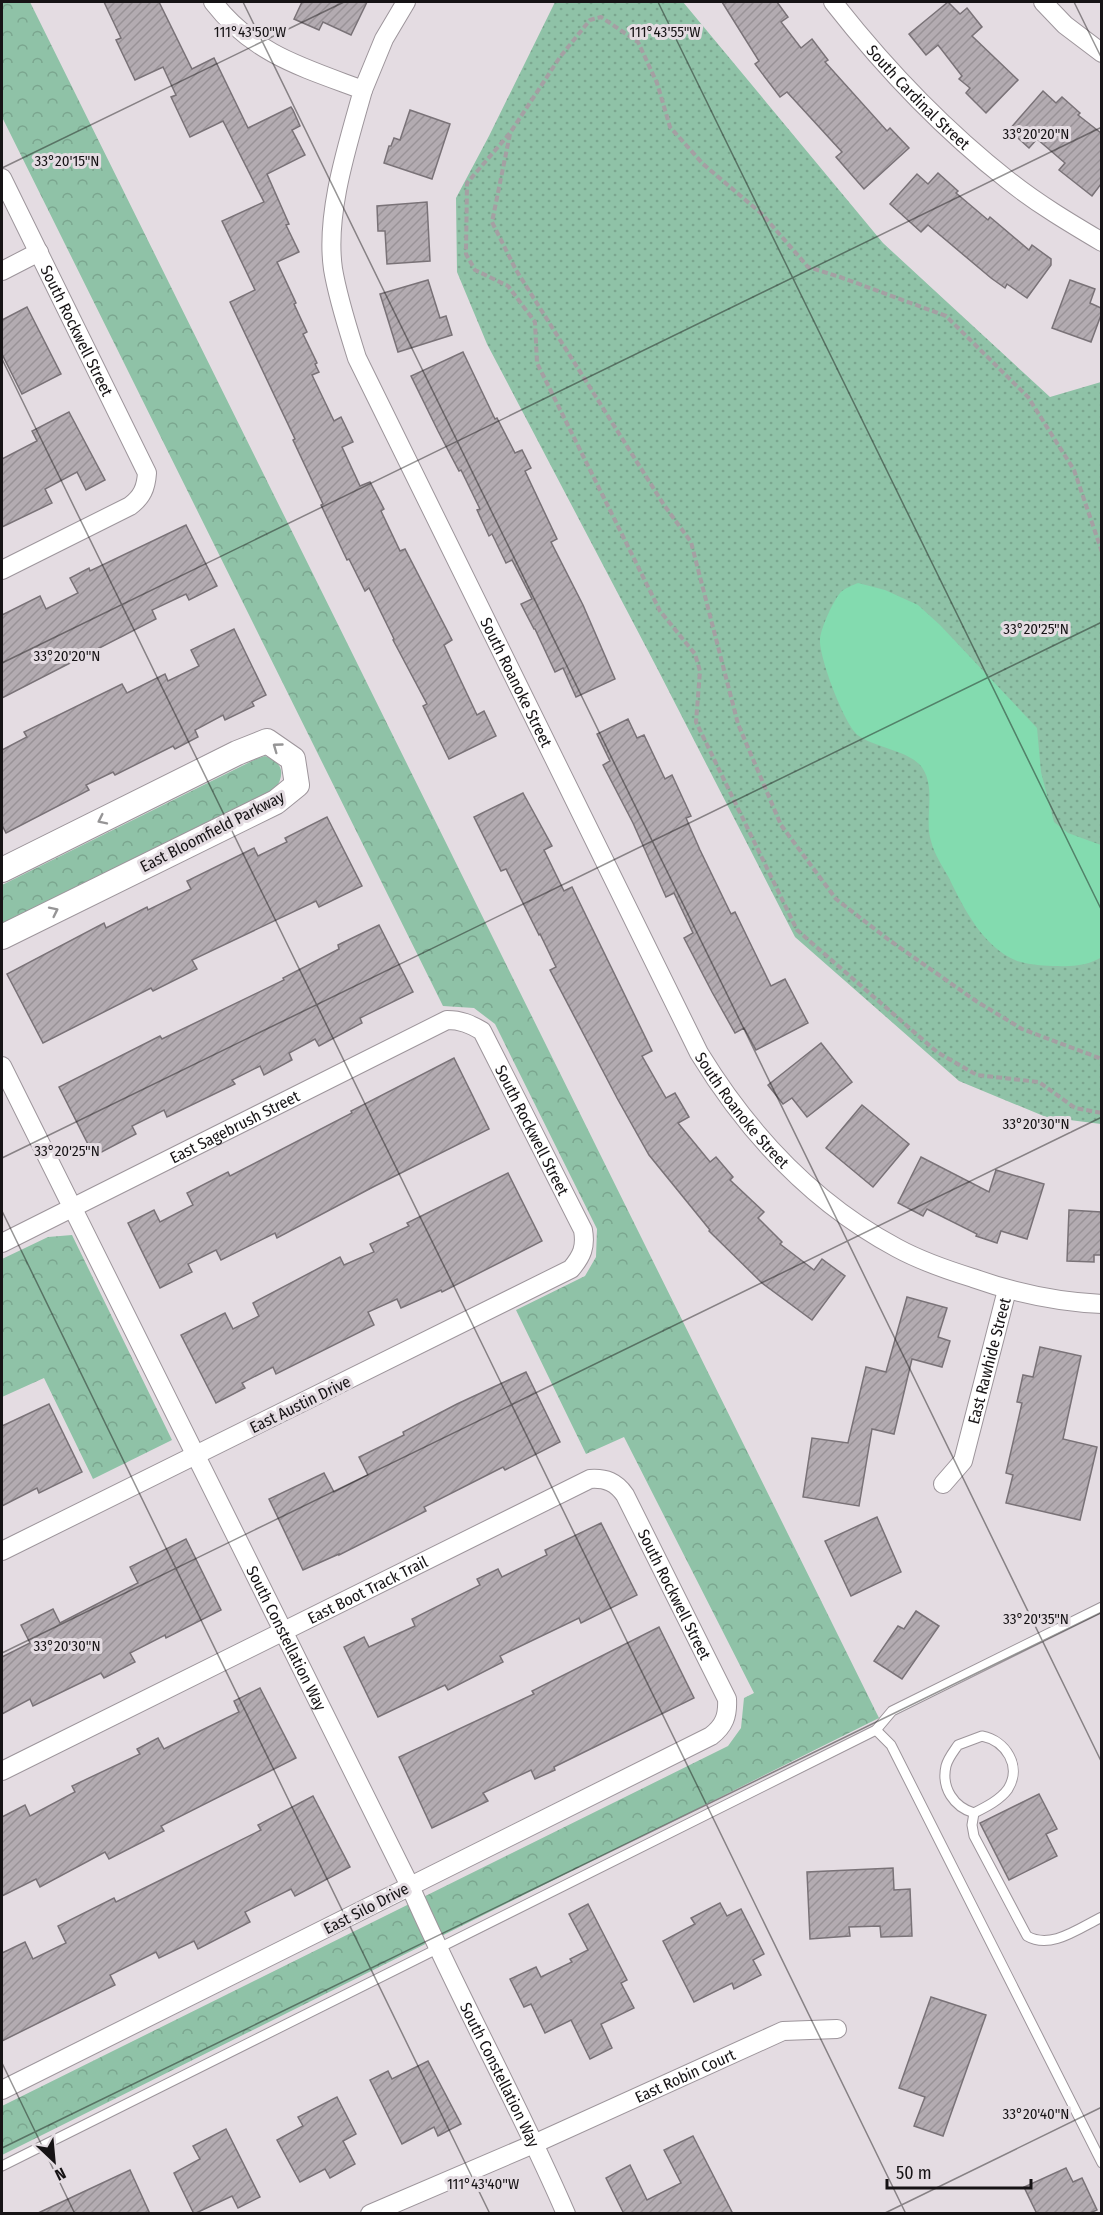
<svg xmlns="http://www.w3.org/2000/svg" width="1103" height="2215" viewBox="0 0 1103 2215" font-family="'Fira Sans Condensed',sans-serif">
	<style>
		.grass { fill: url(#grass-dots) }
		.forest { fill: url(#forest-crowns) }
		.water { fill: #83dbaf }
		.building { fill: url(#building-hatch); stroke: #797277; stroke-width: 1.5 }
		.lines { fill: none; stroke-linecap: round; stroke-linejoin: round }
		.lane-casing { stroke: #9d959b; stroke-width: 11 }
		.street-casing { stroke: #9d959b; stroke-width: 20 }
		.secondary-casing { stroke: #9d959b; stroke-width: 26 }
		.path { stroke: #a59fa3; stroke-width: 4; stroke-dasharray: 6 3; stroke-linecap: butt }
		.lane { stroke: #fff; stroke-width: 9 }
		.street { stroke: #fff; stroke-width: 18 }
		.secondary { stroke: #fff; stroke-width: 24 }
		.oneway { stroke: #969596 }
		.ticks { fill: none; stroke: #161315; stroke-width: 1.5; stroke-opacity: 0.45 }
		.labels { text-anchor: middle; stroke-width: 6; stroke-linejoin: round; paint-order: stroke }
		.street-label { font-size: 16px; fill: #161315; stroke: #e4dce2 }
		.ticks-label { font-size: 15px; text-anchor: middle; fill: #161315; stroke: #e4dce2; stroke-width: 6; stroke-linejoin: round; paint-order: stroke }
	</style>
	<defs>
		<pattern id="grass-dots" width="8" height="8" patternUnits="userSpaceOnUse" patternTransform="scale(1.5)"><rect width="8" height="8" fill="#8fc2a7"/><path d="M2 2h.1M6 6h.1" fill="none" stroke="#7ba68f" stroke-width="1.8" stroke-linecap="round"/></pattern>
		<pattern id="forest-crowns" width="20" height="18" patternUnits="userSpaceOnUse" patternTransform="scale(1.5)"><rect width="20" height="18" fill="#8fc2a7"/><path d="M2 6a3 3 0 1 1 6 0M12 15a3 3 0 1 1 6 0" fill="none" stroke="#7ba68f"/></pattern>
		<pattern id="building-hatch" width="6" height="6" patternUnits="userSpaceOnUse" patternTransform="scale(1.5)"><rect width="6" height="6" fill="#b3abb1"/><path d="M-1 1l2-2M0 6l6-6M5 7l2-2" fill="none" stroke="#999297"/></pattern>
	</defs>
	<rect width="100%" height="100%" fill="#e4dce2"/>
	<polygon class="grass" points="555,2 683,2 883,243 1050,397 1101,382 1101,1124 1046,1117 959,1081 795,937 657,668 487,344 457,272 456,198 489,136"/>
	<g class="forest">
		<polygon points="2,2 30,2 879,1718 2,2155 2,2106 728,1746 741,1728 744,1698 754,1693 624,1437 586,1454 516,1310 585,1276 596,1257 597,1229 495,1024 474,1008 443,1006 2,117"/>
		<path d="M265,756C284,763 285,774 275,790L2,924V885L256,759Z"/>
		<polygon points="72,1235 172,1440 93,1479 44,1378 2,1397 2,1259 48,1237"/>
	</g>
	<path class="water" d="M858,583L885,590L918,605L940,625L1037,728L1041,772L1054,822L1068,833L1101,845L1102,957C1089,965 1072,967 1058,966C1045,966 1030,965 1017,961C983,947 964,909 949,878C943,867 934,854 931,841C924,819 936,790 923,769C912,751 876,748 859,736C845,727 819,657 820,640C820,630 834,598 842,591C846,588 853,585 858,583Z"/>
	<g class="building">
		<polygon points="104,2 159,2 192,69 214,58 248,128 291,107 293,110 300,126 292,130 305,155 267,174 289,224 286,225 299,252 277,262 296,303 294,304 307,332 303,334 317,363 315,364 319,372 312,375 334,421 341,417 353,442 342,447 360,486 370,482 384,509 381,511 400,551 405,549 452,640 444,645 477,715 484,711 496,736 449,759 423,706 427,704 393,640 394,639 369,588 365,591 349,559 347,560 321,505 323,504 293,440 295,439 230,302 255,290 222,221 264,202 223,121 190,137 171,97 176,95 163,67 135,80 116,40 121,38"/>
		<polygon points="302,2 367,2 351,35 323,22 319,30 294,19"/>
		<polygon points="722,2 777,2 788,17 781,22 801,48 812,39 828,60 825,62 887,131 890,128 909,148 864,189 836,157 842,152 787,92 780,97 755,64 759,61"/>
		<polygon points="948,2 960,14 967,8 982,27 972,36 1018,80 986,113 966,93 970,88 959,79 962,76 938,45 926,55 909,34"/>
		<polygon points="1043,91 1056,103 1062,97 1080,113 1078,115 1101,133 1101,184 1092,196 1059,170 1065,163 1037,139 1029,148 1009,130"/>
		<polygon points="410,110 450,124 432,179 384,163 389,146 391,146 394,138 400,140"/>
		<polygon points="938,173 958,191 956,193 988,220 990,217 1029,250 1032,245 1051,259 1051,265 1027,298 1007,284 1005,288 991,278 928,225 921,232 890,204 917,174 928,184"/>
		<polygon points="427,202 430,261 387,264 385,231 378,231 377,206"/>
		<polygon points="428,280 440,318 446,316 452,335 398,352 380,294"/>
		<polygon points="1070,280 1095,289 1090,303 1101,308 1101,315 1091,342 1052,328"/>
		<polygon points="27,307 61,374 22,394 2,354 2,320"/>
		<polygon points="463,352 495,419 497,418 515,453 522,450 531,468 525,471 557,539 551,542 583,605 615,679 576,697 563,668 555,672 535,629 534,629 521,604 532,599 512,560 506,563 492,534 489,536 477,510 480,509 461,470 459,471 438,431 411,376"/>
		<polygon points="69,412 105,480 86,490 77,472 45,489 52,503 2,527 2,459 37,441 32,431"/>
		<polygon points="186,525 217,586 189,600 186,594 152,610 156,619 2,698 2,615 40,596 46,609 78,593 70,578 89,568 90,571"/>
		<polygon points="234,629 266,695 252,702 254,706 225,720 223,715 195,730 198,737 175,749 173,746 115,775 113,772 86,785 89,790 6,833 2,825 2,750 27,737 24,732 122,684 127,693 165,674 168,681 199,666 191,650"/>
		<polygon points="628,719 637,738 644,735 665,779 672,775 691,816 686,818 700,850 731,914 735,912 771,986 785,979 808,1023 756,1050 744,1028 735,1033 712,992 684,938 693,933 674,893 666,897 633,823 603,765 610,761 597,734"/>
		<polygon points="523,793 552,846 544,850 564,891 572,887 652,1051 642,1056 666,1098 675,1093 689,1117 678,1123 710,1162 716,1157 733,1177 730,1180 764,1212 758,1218 782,1242 780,1244 814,1270 822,1259 845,1276 812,1320 762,1283 709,1231 710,1230 649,1155 617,1098 550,970 556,967 540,934 539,935 506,869 501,871 474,817"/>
		<polygon points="327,817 362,886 319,907 316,901 192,960 197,969 153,991 151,988 43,1043 7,974 104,923 106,928 147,907 148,910 191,889 187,881 254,848 258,856 287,842 285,838"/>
		<polygon points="379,925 413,992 360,1018 362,1023 319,1046 315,1039 289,1053 292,1060 264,1075 260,1066 232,1080 235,1084 167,1117 164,1110 132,1126 136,1134 94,1156 59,1087 160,1036 162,1039 284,980 283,978 339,949 338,945"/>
		<polygon points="821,1043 852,1082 807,1117 792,1098 783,1104 768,1085"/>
		<polygon points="454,1058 489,1129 373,1187 277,1238 275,1233 221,1260 216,1250 188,1264 192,1272 160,1288 128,1223 154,1210 160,1222 193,1205 187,1193 228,1172 230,1176 352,1113 351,1111"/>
		<polygon points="862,1105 909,1144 873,1187 826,1148"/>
		<polygon points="921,1157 989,1192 996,1170 1044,1184 1027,1239 1001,1231 997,1243 976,1236 977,1234 927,1209 923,1216 898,1203"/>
		<polygon points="508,1173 542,1241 442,1292 441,1290 401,1308 397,1299 368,1312 374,1325 276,1374 273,1367 242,1383 245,1388 216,1403 181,1335 225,1313 233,1329 259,1316 253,1303 340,1257 344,1265 374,1252 370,1244 409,1226 407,1223"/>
		<polygon points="1069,1210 1101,1212 1101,1255 1094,1255 1094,1262 1067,1261"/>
		<polygon points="907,1297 947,1308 938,1337 950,1341 942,1367 912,1359 894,1434 872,1429 859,1506 803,1497 812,1438 848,1443 866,1367 886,1372"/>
		<polygon points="1040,1347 1081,1356 1063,1439 1097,1447 1080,1520 1006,1503 1013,1475 1006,1473 1022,1403 1017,1402 1023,1375 1033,1377"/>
		<polygon points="526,1372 560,1442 505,1470 503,1467 424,1507 426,1511 339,1555 339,1554 303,1570 269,1499 324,1473 334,1492 368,1475 359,1457 404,1435 403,1432 457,1404"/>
		<polygon points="49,1404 82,1472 39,1493 37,1488 2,1506 2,1426"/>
		<polygon points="877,1517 901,1572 851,1596 825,1541"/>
		<polygon points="601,1523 637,1595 581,1623 579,1618 500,1656 503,1662 448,1690 445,1685 378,1717 344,1647 364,1637 369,1647 415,1626 412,1619 480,1585 477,1579 498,1569 502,1577 547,1555 545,1550"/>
		<polygon points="186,1539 221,1610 166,1638 165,1635 130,1653 135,1662 104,1678 101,1673 33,1706 30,1699 2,1714 2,1657 30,1643 21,1625 53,1609 60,1623 138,1583 130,1567"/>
		<polygon points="916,1611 939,1626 902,1679 874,1661 898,1626 904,1629"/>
		<polygon points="659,1627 694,1698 554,1767 555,1770 535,1779 531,1770 483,1793 488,1801 432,1828 399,1757 534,1694 532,1691"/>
		<polygon points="260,1688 296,1758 161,1826 164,1831 109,1859 105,1852 40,1887 36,1879 2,1896 2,1817 25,1805 30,1816 75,1792 72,1786 140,1754 137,1749 158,1738 164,1749 198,1732 239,1712 234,1701"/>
		<polygon points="1039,1794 1057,1829 1046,1834 1057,1856 1009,1880 980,1823"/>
		<polygon points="313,1796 350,1867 295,1896 291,1889 245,1912 250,1922 198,1949 194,1941 159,1958 156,1952 110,1975 115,1985 2,2041 2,1953 25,1942 33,1959 66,1943 58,1926 114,1898 116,1902 183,1869 261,1830 258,1825"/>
		<polygon points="893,1868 894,1890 910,1889 912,1936 881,1937 880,1926 849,1927 850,1936 810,1939 807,1872"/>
		<polygon points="720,1903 727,1916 741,1909 764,1954 753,1960 761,1975 734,1989 732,1983 694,2002 663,1941 695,1924 691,1918"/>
		<polygon points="588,1904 627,1980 621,1983 634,2008 601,2024 612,2048 590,2059 571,2020 545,2033 531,2004 524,2007 510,1979 536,1967 541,1977 572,1962 570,1959 588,1950 569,1914"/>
		<polygon points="931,1997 986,2015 943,2136 914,2126 925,2097 899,2088"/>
		<polygon points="428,2061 461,2124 438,2136 434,2127 402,2144 370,2080 388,2071 392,2079"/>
		<polygon points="337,2097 356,2134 343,2141 355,2164 330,2178 325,2169 300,2182 277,2140 303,2126 298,2117"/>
		<polygon points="226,2129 260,2197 238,2208 232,2196 194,2214 174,2173 200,2159 193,2146"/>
		<polygon points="693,2136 733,2214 621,2214 623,2212 606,2178 630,2165 647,2200 681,2183 664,2150"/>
		<polygon points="1066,2168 1073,2182 1082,2178 1097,2210 1088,2214 1037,2214 1024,2187"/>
		<polygon points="130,2170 150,2214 36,2214"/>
	</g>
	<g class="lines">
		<defs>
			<g id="lane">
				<polyline points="876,1730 891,1745 1102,2163"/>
				<path d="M982,1736C1006,1741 1022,1766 1008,1789C1000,1800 986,1807 974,1813C954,1807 941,1788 946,1766C948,1758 954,1751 958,1745Z"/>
				<path d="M974,1813L972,1825L974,1836L1027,1936C1051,1950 1079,1928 1102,1917"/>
				<polyline points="2,2166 876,1730 892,1711 1102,1607"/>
			</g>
			<g id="street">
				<path id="s1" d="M213,2C253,54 304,68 363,90C348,144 325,213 333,269C338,299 348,329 357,358L699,1053C748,1133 813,1203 897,1248C921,1261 947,1270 973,1278C1015,1293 1057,1302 1102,1304"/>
				<path id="s2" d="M833,2C884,67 944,130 1009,181C1038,204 1070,223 1102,242"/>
				<polyline points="1043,2 1065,25 1102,53"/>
				<polyline points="363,90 384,39 406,2"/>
				<path id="s3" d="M2,178L147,473C146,488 142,497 130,506L2,570"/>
				<polyline points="2,271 39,252"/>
				<path id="s4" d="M2,1066L410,1886C458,1997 518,2102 566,2214"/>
				<path id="s5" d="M2,1243L447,1020C461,1020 470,1024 482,1031L583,1230C586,1247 582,1256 571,1269L2,1551"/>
				<path id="s6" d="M943,1484L963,1461L1007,1290"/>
				<path id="s7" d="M2,1771L590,1479C606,1478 616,1482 625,1495L727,1699C728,1716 724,1726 711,1736L2,2090"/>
				<path id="s8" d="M370,2214L536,2143L783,2031L837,2029"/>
			</g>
			<polyline id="secondary" points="2,870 237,753 267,741 293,759 297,785 276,802 2,937"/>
		</defs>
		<use href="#lane" class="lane-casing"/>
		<use href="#street" class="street-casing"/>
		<use href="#secondary" class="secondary-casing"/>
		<g class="path">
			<polyline points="510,134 492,222 516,270 664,505 691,542 738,724 781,825 836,899 889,940 976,1001 1022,1029 1102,1059"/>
			<polyline points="1102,552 1074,470 1028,397 946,316 840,277 808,267 762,214 703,164 670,127 657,83 638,42 601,17 590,20 560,57 510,133 467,183 466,254 475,270 508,286 535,322 537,363 660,611 695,654 700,671 696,722 797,930 937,1052 977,1075 1039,1082 1075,1108 1102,1113"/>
		</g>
		<use href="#lane" class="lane"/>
		<use href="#street" class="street"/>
		<use href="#secondary" class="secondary"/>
	</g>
	<defs><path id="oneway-chevron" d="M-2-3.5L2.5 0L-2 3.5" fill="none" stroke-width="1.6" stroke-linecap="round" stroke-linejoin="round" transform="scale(1.5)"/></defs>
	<g class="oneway">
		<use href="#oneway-chevron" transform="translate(277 747) rotate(-144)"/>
		<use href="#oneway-chevron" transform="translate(102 820) rotate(154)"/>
		<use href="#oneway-chevron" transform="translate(54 911) rotate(-26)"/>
	</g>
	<path class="ticks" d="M243,2L1102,1763M658,2L1102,911M1074,2L1102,59M2,168L344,2M2,359L906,2214M2,663L1102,127M2,1158L1102,622M2,1211L490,2214M2,1653L1102,1117M2,2063L75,2214M2,2148L1102,1612M883,2214L1102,2107"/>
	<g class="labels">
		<g class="street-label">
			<text dy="6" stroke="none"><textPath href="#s2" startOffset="128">South Cardinal Street</textPath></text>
			<text dy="6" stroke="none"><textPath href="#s3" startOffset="170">South Rockwell Street</textPath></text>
			<text dy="6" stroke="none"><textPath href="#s1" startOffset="813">South Roanoke Street</textPath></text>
			<text transform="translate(212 831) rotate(-27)" y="6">East Bloomfield Parkway</text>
			<text dy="6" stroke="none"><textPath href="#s1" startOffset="1298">South Roanoke Street</textPath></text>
			<text dy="6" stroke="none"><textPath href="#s5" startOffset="260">East Sagebrush Street</textPath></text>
			<text dy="6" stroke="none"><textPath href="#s5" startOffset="646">South Rockwell Street</textPath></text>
			<text dy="6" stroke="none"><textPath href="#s6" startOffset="134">East Rawhide Street</textPath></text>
			<text transform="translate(300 1404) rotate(-26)" y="6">East Austin Drive</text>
			<text dy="6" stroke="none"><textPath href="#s7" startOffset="408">East Boot Track Trail</textPath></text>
			<text dy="6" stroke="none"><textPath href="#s7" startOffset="808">South Rockwell Street</textPath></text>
			<text dy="6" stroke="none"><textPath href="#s4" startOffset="639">South Constellation Way</textPath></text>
			<text transform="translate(366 1908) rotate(-27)" y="6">East Silo Drive</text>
			<text dy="6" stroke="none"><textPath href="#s4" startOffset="1125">South Constellation Way</textPath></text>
			<text dy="6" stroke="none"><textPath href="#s8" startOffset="344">East Robin Court</textPath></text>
		</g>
	</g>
	<g class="ticks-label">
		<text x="250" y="37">111°43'50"W</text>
		<text x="665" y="37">111°43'55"W</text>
		<text x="1036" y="139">33°20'20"N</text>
		<text x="67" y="166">33°20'15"N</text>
		<text x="1036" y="634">33°20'25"N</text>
		<text x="67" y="661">33°20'20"N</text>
		<text x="1036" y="1129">33°20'30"N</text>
		<text x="67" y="1156">33°20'25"N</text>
		<text x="1036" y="1624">33°20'35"N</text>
		<text x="67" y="1651">33°20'30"N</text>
		<text x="1036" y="2119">33°20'40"N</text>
		<text x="483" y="2189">111°43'40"W</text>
	</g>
	<rect width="1103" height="2215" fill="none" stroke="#161315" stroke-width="6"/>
	<g transform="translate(54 2161) rotate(154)" stroke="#e4dce2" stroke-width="4.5" paint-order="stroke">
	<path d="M0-4.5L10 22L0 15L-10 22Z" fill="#161315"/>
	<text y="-9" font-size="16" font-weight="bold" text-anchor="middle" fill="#161315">N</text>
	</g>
	<path d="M887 2179v9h144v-9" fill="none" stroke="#161315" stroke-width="3"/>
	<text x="896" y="2179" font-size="18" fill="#161315" stroke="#e4dce2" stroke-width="4.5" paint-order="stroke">50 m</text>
</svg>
